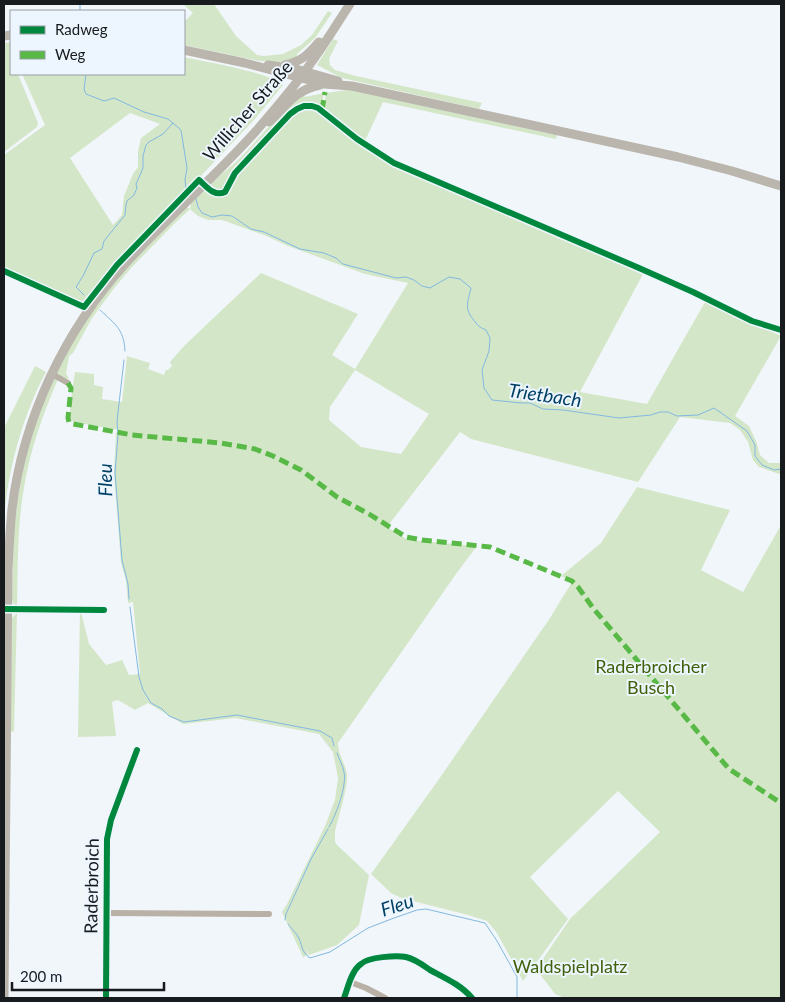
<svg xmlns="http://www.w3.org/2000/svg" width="785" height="1002" viewBox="0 0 785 1002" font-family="Lato,sans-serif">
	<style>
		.green { fill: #d4e6c8; fill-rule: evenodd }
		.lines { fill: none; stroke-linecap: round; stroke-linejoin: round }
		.stream { stroke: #81b8e1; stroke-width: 1 }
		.minor { stroke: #b9b0a6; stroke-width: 6 }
		.major { stroke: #bab5ad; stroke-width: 9 }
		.quiet { stroke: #58b947; stroke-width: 5; stroke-dasharray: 10 5; stroke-linecap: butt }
		.cycleway-casing { stroke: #edf6fe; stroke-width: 9 }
		.cycleway { stroke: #00873e; stroke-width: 6 }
		.labels { text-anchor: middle; stroke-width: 4; stroke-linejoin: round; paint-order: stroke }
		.street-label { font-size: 18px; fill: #181b1e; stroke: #edf6fe }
		.park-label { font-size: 18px; fill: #3f6008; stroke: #edf6fe }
		.water-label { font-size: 19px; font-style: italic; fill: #004065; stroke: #edf6fe }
	</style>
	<rect width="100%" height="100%" fill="#f1f6fa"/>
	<g class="green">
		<polygon points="183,4 214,4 236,36 257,55 264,56 283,54 301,45 312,35 328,11 332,13 315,38 297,54 297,59 283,62 260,61 184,45 184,22 193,13"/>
		<polygon points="333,39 338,41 329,59 330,65 335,70 356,76 482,103 479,109 342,78 317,65"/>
		<polygon points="11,42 11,74 18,74 38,123 37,127 4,152 4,43"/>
		<path d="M184,57C205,62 270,72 283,85L253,121L123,258L110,272L85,305L4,270V155L45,125L22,74H184ZM130,113L160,124L141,138L138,152V167L133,174L124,196L122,215L113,225L70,158Z"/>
		<polygon points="347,90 352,90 557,135 556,139 383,102 364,143 346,130 324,110 326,93"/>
		<path d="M303,93L305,97L324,93L321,108C309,102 300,105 290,112L236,170C230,177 228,187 221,192L213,190L211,184C220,174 231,167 240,158C261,136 280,112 303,93Z"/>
		<path d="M307,107L320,111L347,134L396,168L462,194L643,274L580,392L647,404L705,302L781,336L735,416L749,426L756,441L760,455L769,463H781V473L779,474L759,467L753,460L748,442L740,430L730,423L680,417L638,482L471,439L460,432L387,527L408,540L477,546L456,574L338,743C338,754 345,763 347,774C348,788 338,818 335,832V841L336,844L369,875L359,925L337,945L309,955L306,948L308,955L303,957L282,912L287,904L325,826L335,800L338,778L333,752L319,734L235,718L183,724L148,703L135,710L118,700L112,702L116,736L78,737L80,608L89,644L106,665L122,660L129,675L140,674L133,602L128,603L126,580L121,563L114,473L116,433L119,430L74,422C73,421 72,421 71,420C68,415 74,380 75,372L94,374V385L103,387L102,399L122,402L127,356L150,363L148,369L164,375L166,370H168L172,366L170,362L185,345L261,273L358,314L332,355L355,369L408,283L365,274L288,246L264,235L222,220H208L198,216L190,209L174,224L132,267L115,287L92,318L73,353L69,356L66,374L69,378L67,379L57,374V371C68,351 78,330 92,312C117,276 148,246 179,215L187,207L190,209L191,203L204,191C212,191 217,197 225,194L234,176L238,170L292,113L297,110ZM355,370L429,414L401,454L361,447L329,420L330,407Z"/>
		<path d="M35,366L46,372C23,414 7,473 4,520V428Z"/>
		<path d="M54,379H58C43,414 30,450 24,488C17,527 18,567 17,607L13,603L12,598C13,563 13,527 19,491C25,453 37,414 54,379Z"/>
		<polygon points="637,487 730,510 701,570 743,592 781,525 781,998 565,998 555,994 536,969 570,919 660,832 618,791 530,877 568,919 523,981 497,933 487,921 468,915 401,898 391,893 371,874 439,779 550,618 572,582 561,576 601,543"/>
		<polygon points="17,613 14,732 10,731 12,618"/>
	</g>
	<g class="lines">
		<g class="stream">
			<polyline points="80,4 80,11"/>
			<polyline points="86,74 84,89 86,94 104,101 114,98 144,112 168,119 181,130 187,168 185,180 186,189"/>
			<path d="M196,199L198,207L202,213L212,217L222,215L232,216L251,229L264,232L300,249L324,253L336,258L343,264L396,278L406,277L414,280L422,286L430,288L449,277L460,279L471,288C467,305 464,309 476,323C479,327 481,328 486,330L490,338L489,351L482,370L484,388L492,400L521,403H530L543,409L563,410L619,418L651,415L660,412H668L677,416L698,415L714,408L747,431L755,445V456L762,465L774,470L781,469"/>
			<polyline points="84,295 76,287 83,276 94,253 102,249 104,241 125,215 126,205 127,201 134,195 137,188 136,184 143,168 143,156 146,145 149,142 163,134 173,123"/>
			<path d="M100,310C115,324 124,329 125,351"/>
			<polyline points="124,360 117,421 118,435 115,473 122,560 128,584 129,599"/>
			<polyline points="130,607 139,677 143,690 151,703 162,709 169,716 184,722 237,715 320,731 332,738 334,746"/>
			<path d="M329,827C336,815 347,786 344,772C343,766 339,759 337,753"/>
			<polyline points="285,920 286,914 311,859 328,829"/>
			<path d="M288,924C291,928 294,931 297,935C303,944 300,951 310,958L330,952L368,928L394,918L417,910L426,909L485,923L497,941L517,977V997"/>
		</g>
		<g class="minor">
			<polyline points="52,374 68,383"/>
			<polyline points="6,609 104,610"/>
			<polyline points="106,913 269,914"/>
			<polyline points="350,982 366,988 385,998"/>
			<polyline points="106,998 107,839 111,820 137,750"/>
			<path d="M344,998C348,988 351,971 361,964C368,957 397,955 406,957C415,959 423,965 430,970C445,978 461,985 472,998"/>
		</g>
		<g class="major">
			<polyline points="4,36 11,35"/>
			<polyline points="184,50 245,63 324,84 352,86 678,157 732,171 781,186"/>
			<polyline points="268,65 296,69 338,81"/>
			<path d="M285,65C302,61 308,55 319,42"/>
			<path d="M269,122C288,105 293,91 320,85"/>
			<path d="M4,998L8,570C9,550 10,529 12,509C23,418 65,330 126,263C168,217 215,177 256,131C276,108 296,85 313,60C326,42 338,22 350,4"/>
		</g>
		<g class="quiet">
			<polyline points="322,110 325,92"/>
			<polyline points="68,383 71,388 68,418 69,422 73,424 132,435 221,443 255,449 273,456 301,470 337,497 369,514 406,537 422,540 490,547 572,581 578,587 593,608 729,769 781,803"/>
		</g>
		<defs>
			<g id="cycleway">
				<path d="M4,271L84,307L117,265L199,180C207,187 214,197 225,192L235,173L290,114L297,109L304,106H312L318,108L357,139L394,163L639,268L693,292L752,321L781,330"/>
				<polyline points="4,609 104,610"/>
				<polyline points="106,998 107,839 111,820 137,750"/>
				<path d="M344,998C348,988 351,971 361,964C368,957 397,955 406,957C415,959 423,965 430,970C445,978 461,985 472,998"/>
			</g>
		</defs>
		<use href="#cycleway" class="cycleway-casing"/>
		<use href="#cycleway" class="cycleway"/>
	</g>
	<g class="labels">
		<g class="street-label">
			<text transform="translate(248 111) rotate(-49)" y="6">Willicher Straße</text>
			<text transform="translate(92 886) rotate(-89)" y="6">Raderbroich</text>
		</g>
		<g class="park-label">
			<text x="651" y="673">Raderbroicher<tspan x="651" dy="21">Busch</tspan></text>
			<text x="570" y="973">Waldspielplatz</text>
		</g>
		<g class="water-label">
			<text transform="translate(545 395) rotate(8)" y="7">Trietbach</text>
			<text transform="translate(105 480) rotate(-91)" y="7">Fleu</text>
			<text transform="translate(397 905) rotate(-18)" y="7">Fleu</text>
		</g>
	</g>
	<rect width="785" height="1002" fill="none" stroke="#181b1e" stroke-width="10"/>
	<rect x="10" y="10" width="175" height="65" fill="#edf6fe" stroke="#989ea4"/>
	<rect x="20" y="26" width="25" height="8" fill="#00873e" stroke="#989ea4"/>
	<text x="55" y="35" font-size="15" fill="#181b1e">Radweg</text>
	<rect x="20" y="51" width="25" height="8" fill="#58b947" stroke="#989ea4"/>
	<text x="55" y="60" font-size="15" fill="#181b1e">Weg</text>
	<path d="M12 982v8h152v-8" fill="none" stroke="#181b1e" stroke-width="2.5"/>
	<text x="20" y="982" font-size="15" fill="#181b1e" stroke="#edf6fe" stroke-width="4" paint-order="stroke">200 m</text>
</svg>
